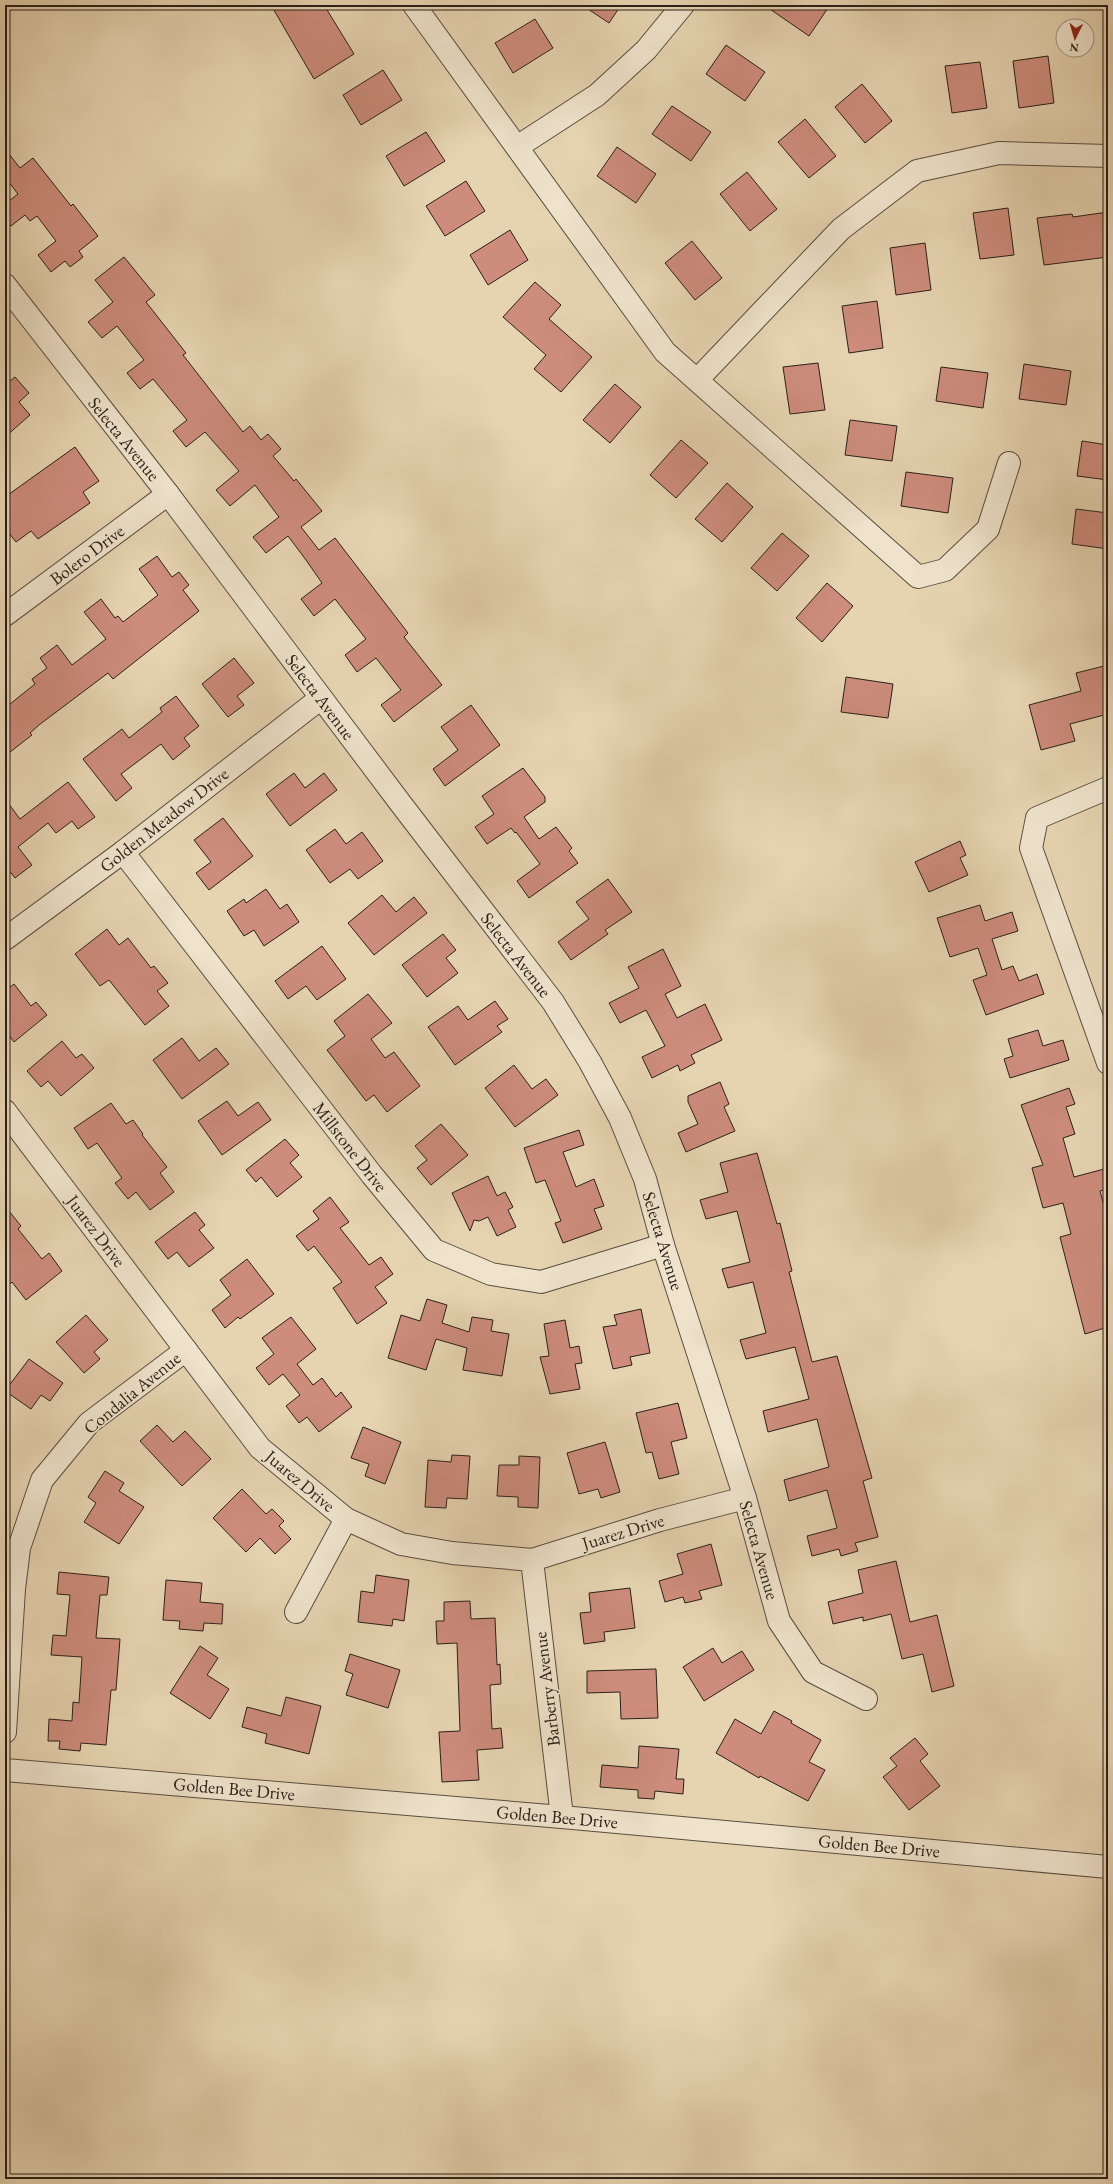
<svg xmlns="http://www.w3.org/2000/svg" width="1113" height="2184" viewBox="0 0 1113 2184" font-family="'EB Garamond',serif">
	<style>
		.building { fill: #cd8c7c; stroke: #2a2019 }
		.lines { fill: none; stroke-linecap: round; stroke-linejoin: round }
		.minor-casing { stroke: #594d3f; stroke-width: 24 }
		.minor { stroke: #efe3cc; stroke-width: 22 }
		.labels { text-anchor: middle; stroke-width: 3.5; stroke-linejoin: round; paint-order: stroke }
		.street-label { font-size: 18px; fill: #2a2019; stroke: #efe3cc }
	</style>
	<rect width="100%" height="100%" fill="#e6d4b1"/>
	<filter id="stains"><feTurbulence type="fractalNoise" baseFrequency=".005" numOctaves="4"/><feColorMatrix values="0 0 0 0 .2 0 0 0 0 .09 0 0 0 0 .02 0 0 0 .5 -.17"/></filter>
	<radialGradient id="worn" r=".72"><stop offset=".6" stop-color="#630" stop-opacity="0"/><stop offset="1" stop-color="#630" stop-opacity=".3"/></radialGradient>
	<g class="building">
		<polygon points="271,5 324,5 354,54 314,79"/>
		<polygon points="582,5 621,5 609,23"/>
		<polygon points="764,5 830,5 809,36"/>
		<polygon points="535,19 553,48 513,73 495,43"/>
		<polygon points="726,45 765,72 745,101 706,74"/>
		<polygon points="1048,56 1054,103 1019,108 1013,61"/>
		<polygon points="980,62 987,108 952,113 945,66"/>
		<polygon points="383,70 402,100 361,125 343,95"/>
		<polygon points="862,84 892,121 865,143 835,107"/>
		<polygon points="672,106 711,132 691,161 652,134"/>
		<polygon points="805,119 836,156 809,178 778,142"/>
		<polygon points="426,132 445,161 404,186 386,156"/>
		<polygon points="617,147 656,174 636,203 597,176"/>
		<polygon points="5,149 20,168 33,158 71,206 73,204 98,236 79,251 83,257 70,267 65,261 51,272 38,255 56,241 37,216 30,221 25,215 11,226 5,219 5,204 18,194 5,177"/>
		<polygon points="747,172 777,209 750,231 720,194"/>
		<polygon points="466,181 485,211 445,236 426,206"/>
		<polygon points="1008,208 1014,255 980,259 973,213"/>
		<polygon points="1108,212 1108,257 1044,265 1037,218 1072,214 1073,217"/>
		<polygon points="510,230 528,260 488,285 470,255"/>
		<polygon points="692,241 722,278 695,300 665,263"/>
		<polygon points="925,243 931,290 896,295 890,248"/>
		<polygon points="124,257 155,295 146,302 186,353 183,355 243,432 250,426 261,440 268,434 281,449 273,456 294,481 296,479 322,511 301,527 319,550 335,538 408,633 404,637 442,685 394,722 381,705 401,690 376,658 357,672 345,655 366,639 335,599 314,616 301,599 322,583 306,560 288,536 266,553 253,537 279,517 255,485 230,506 216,490 239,471 205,432 186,447 173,431 187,420 153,379 140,389 127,373 144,360 117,326 102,338 88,322 113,302 95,280"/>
		<polygon points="535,282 561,305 549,319 592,357 561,392 534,369 546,355 503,317"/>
		<polygon points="877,301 883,348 849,353 842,306"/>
		<polygon points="818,363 825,410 790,414 783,367"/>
		<polygon points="1024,364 1071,371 1066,405 1019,399"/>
		<polygon points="941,367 988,373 983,408 936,401"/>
		<polygon points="15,377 29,393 19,402 30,415 5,437 5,385"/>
		<polygon points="615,384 641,407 610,443 583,420"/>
		<polygon points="850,420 897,426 892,461 845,455"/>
		<polygon points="681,440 708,463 676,498 650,475"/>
		<polygon points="1082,441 1108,445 1108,480 1077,476"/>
		<polygon points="75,447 99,481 83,492 90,503 38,539 31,531 16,542 5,528 5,497"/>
		<polygon points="906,472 953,478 948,513 901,506"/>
		<polygon points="727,483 753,507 722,542 695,519"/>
		<polygon points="1076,509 1108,513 1108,549 1072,544"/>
		<polygon points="782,533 809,556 777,591 751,568"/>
		<polygon points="157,556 172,577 179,572 189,585 183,590 199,611 113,679 108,673 39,725 30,733 32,735 5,756 5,708 35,684 32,679 47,668 40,658 57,645 72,665 106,639 84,612 101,599 115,618 118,616 123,622 158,595 139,569"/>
		<polygon points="827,583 853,606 822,642 796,618"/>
		<polygon points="234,658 254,683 237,696 244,705 228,717 202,684"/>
		<polygon points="1108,665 1108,714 1070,724 1075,741 1041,750 1029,705 1081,691 1076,673"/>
		<polygon points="846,677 893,684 888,718 841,712"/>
		<polygon points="176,696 199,726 184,738 190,746 173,760 161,744 121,774 132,788 116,801 83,759 122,729 129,738 162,712 160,708"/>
		<polygon points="471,705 500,745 445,786 433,769 458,750 441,727"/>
		<polygon points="523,768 545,797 545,802 524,817 539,839 556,827 572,848 569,851 578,863 529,898 517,881 540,864 516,832 515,833 511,828 487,844 475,827 494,814 482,796"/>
		<polygon points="294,773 305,788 324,773 337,790 290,826 266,794"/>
		<polygon points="68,782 95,817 78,829 72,821 56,833 48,823 18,847 32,865 15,878 5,865 5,799 20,819"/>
		<polygon points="223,818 253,856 209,890 196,873 211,862 194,840"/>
		<polygon points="335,829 346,844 362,832 383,861 358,879 350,869 330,883 306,850"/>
		<polygon points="960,841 966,855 960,858 968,875 929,892 915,862"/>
		<polygon points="608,879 632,912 605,930 608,934 571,960 558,942 589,919 576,902"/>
		<polygon points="266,889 280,909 287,904 299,922 264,946 254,930 244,936 227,911 244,899 246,903"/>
		<polygon points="382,895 396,912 414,897 427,913 374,955 348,923"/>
		<polygon points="980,905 985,921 1012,912 1018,931 992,939 1002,970 1013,966 1019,981 1037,974 1044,994 986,1015 973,980 987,975 978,948 950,957 937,918"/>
		<polygon points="107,929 119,945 128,938 151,968 154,966 168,983 157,991 169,1006 145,1025 109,980 100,986 75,954"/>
		<polygon points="443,934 456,950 446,958 458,973 427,997 402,965"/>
		<polygon points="322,946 346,979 317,1000 306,986 288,999 275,981"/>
		<polygon points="663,949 681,986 665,994 677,1018 705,1004 722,1040 691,1055 695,1063 680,1071 678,1065 652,1078 642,1057 665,1046 646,1010 620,1023 609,1003 639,988 628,967"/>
		<polygon points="14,984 31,1006 36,1002 47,1015 14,1042 5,1030 5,991"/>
		<polygon points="368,994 392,1023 371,1039 385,1058 394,1052 420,1086 387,1112 374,1095 366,1101 327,1050 345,1036 334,1021"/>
		<polygon points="495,1001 508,1019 497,1026 502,1032 455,1065 428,1027 458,1006 468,1020"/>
		<polygon points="1038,1030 1043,1046 1063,1040 1069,1060 1010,1078 1004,1059 1013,1056 1008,1039"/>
		<polygon points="182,1038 199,1061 216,1048 229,1064 182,1099 153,1060"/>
		<polygon points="62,1041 76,1058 82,1054 94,1068 61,1096 48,1081 41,1087 27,1071"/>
		<polygon points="514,1065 532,1089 546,1079 558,1095 515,1127 485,1088"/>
		<polygon points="720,1082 729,1104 724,1107 735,1131 686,1152 678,1133 698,1124 688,1102 688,1096"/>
		<polygon points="1069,1088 1075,1104 1066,1107 1075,1134 1063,1138 1074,1177 1108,1168 1108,1189 1100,1191 1108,1220 1108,1327 1085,1334 1060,1237 1071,1234 1063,1203 1043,1208 1032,1168 1043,1165 1021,1105"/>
		<polygon points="227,1101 238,1116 258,1102 271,1120 222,1155 198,1121"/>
		<polygon points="111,1103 126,1124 133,1120 143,1134 142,1135 167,1167 160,1173 174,1192 150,1210 136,1192 128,1199 115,1183 122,1178 97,1143 88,1149 74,1128"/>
		<polygon points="441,1124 468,1155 431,1185 417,1168 427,1160 415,1146"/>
		<polygon points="579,1130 584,1145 563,1152 576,1187 594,1179 604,1206 594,1209 602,1229 563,1243 555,1223 561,1221 545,1180 536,1183 524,1148"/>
		<polygon points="285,1139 299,1155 290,1163 302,1177 277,1197 261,1177 256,1182 246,1170"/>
		<polygon points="757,1153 777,1224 780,1223 792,1271 789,1272 812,1362 837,1356 872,1478 863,1481 878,1537 855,1543 858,1551 841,1556 839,1549 812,1556 807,1536 837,1528 827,1490 789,1501 784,1480 829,1467 817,1419 768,1432 763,1411 809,1399 795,1347 746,1359 740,1340 766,1333 753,1282 728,1288 722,1269 750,1262 737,1211 706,1219 700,1200 728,1192 720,1163"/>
		<polygon points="488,1176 497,1196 505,1192 513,1207 508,1210 516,1227 497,1236 488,1217 479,1221 474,1220 470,1231 452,1193"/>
		<polygon points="330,1197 349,1222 340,1228 369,1265 381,1257 393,1274 375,1287 387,1303 357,1324 333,1288 342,1282 314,1246 308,1251 296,1236 319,1219 313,1211"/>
		<polygon points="5,1206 21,1226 18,1229 42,1259 49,1253 62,1271 26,1300 12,1282 5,1288"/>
		<polygon points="195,1212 205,1225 199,1230 214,1248 189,1267 177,1252 168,1259 155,1242"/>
		<polygon points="247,1259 274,1294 240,1319 238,1317 225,1328 212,1310 231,1295 220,1280"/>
		<polygon points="427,1299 447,1305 442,1323 469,1332 472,1317 493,1320 491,1331 509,1334 502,1376 463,1370 467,1348 436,1339 426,1370 388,1358 401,1315 420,1321"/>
		<polygon points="641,1309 650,1353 630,1357 632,1365 613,1369 603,1327 617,1325 614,1315"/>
		<polygon points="86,1315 108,1340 94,1352 100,1359 84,1373 56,1342"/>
		<polygon points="291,1317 316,1349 297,1364 313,1385 322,1378 336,1397 341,1392 352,1407 319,1432 307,1417 299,1423 286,1406 300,1395 283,1374 269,1385 256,1368 274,1354 262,1338"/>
		<polygon points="565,1320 570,1348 579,1346 582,1363 575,1364 580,1389 550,1394 540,1357 549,1356 544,1324"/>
		<polygon points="29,1359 63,1383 50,1401 41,1395 31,1409 5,1391"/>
		<polygon points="678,1403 687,1438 671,1442 679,1474 659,1479 652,1452 646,1453 636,1413"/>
		<polygon points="157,1425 173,1442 185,1431 211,1459 182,1486 140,1441"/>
		<polygon points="363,1427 401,1442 385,1484 365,1476 369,1464 351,1458"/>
		<polygon points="605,1442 620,1492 601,1498 598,1489 579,1494 567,1453"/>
		<polygon points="452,1455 470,1456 467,1499 447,1498 446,1508 425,1507 428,1460 451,1462"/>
		<polygon points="519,1456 540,1457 538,1508 518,1507 518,1497 497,1496 499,1465 519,1465"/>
		<polygon points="105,1471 124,1483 119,1491 144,1507 119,1544 84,1522 96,1503 88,1497"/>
		<polygon points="242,1489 266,1514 272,1509 284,1521 279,1526 291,1539 275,1554 260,1538 246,1552 213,1518"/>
		<polygon points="711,1544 722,1585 699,1591 702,1599 685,1603 683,1597 665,1602 659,1581 683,1574 677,1554"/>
		<polygon points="896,1561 910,1622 937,1615 954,1686 932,1692 923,1654 902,1659 891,1614 863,1621 863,1617 833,1624 828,1602 863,1593 858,1570"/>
		<polygon points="59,1572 109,1577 107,1595 100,1595 96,1638 120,1639 116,1690 111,1690 106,1745 81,1743 80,1751 59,1749 60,1741 48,1741 49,1719 72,1721 73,1702 79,1703 82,1657 51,1655 53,1635 66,1636 70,1595 57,1594"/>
		<polygon points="376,1575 409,1580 404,1621 393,1619 392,1626 358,1622 361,1591 374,1593"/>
		<polygon points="166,1580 202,1583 200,1602 223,1604 222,1624 204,1623 203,1631 179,1629 180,1621 163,1620"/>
		<polygon points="630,1588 635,1628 604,1632 605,1641 584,1644 580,1613 591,1612 589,1593"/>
		<polygon points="470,1601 471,1619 495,1618 497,1665 500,1664 501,1684 490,1685 492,1729 501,1728 503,1748 477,1750 479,1780 442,1782 439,1732 460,1731 457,1643 437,1644 436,1621 444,1621 444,1602"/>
		<polygon points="200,1646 218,1658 207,1675 229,1689 210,1719 170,1693"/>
		<polygon points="713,1648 722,1663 742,1651 754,1670 704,1701 683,1667"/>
		<polygon points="350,1654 400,1670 388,1708 346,1695 353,1674 345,1671"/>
		<polygon points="656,1669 658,1718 621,1719 620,1692 587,1693 587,1671"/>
		<polygon points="286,1697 321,1706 309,1754 265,1743 267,1734 242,1727 247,1707 281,1716"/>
		<polygon points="774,1711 792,1721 791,1723 821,1740 809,1762 825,1770 808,1801 760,1776 759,1778 716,1753 735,1719 761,1734"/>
		<polygon points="915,1738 928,1754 920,1761 940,1786 909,1810 883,1777 897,1766 890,1758"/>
		<polygon points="639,1746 679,1749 676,1779 684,1779 683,1794 655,1791 654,1799 638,1798 638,1790 600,1787 602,1765 638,1768"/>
	</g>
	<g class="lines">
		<defs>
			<g id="minor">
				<polyline points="414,5 665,352 918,577 945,570 988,529 1009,463"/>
				<polyline points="517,147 597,95 646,50 683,5"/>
				<polyline points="5,285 168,494 401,804 553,1002 590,1062 620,1118 645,1179 663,1245 745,1498 779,1621 813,1672 866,1699"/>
				<polyline points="697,380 841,229 917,171 999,153 1108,156"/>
				<polyline points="5,615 168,494"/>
				<polyline points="1108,788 1037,818 1031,848 1108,1063"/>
				<polyline points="123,852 372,1175 434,1250 491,1274 541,1282 663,1245"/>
				<polyline points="5,939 123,852 321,698"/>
				<polyline points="5,1111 260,1448 346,1519 401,1544 452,1553 532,1560 660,1520 745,1498"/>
				<polyline points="532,1560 562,1817"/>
				<polyline points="296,1612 346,1519"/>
				<polyline points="5,1732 14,1589 19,1548 42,1480 89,1423 186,1350"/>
				<polyline points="5,1770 562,1817 1108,1867"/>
			</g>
		</defs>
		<use href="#minor" class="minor-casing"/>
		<use href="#minor" class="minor"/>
	</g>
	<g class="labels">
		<g class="street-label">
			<text transform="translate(124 439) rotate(51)" y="6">Selecta Avenue</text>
			<text transform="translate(87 555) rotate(-37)" y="6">Bolero Drive</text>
			<text transform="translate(320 697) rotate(53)" y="6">Selecta Avenue</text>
			<text transform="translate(164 820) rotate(-38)" y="6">Golden Meadow Drive</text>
			<text transform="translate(516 955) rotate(52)" y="6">Selecta Avenue</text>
			<text transform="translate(350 1147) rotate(52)" y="6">Millstone Drive</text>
			<text transform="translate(96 1231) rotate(53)" y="6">Juarez Drive</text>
			<text transform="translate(663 1241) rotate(73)" y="6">Selecta Avenue</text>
			<text transform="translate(132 1393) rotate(-39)" y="6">Condalia Avenue</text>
			<text transform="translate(300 1481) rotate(40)" y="6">Juarez Drive</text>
			<text transform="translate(623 1532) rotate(-17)" y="6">Juarez Drive</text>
			<text transform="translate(759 1550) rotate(74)" y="6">Selecta Avenue</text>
			<text transform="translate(547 1689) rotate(-97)" y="6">Barberry Avenue</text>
			<text transform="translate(234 1789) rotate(5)" y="6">Golden Bee Drive</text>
			<text transform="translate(557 1817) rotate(5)" y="6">Golden Bee Drive</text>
			<text transform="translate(879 1846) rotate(5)" y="6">Golden Bee Drive</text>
		</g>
	</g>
	<rect width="1113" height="2184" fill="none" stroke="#e6d4b1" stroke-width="20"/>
	<rect x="6" y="6" width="1101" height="2172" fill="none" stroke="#2a2019" stroke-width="2"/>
	<rect x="10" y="10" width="1093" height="2164" fill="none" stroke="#2a2019"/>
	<g transform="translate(1075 38) rotate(185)"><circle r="19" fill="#efe3cc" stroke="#a09584"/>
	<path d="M0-3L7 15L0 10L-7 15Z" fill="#8f2418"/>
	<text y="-6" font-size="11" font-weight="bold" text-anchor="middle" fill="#2a2019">N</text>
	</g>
	<rect width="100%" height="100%" filter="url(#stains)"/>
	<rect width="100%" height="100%" fill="url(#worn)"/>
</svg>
